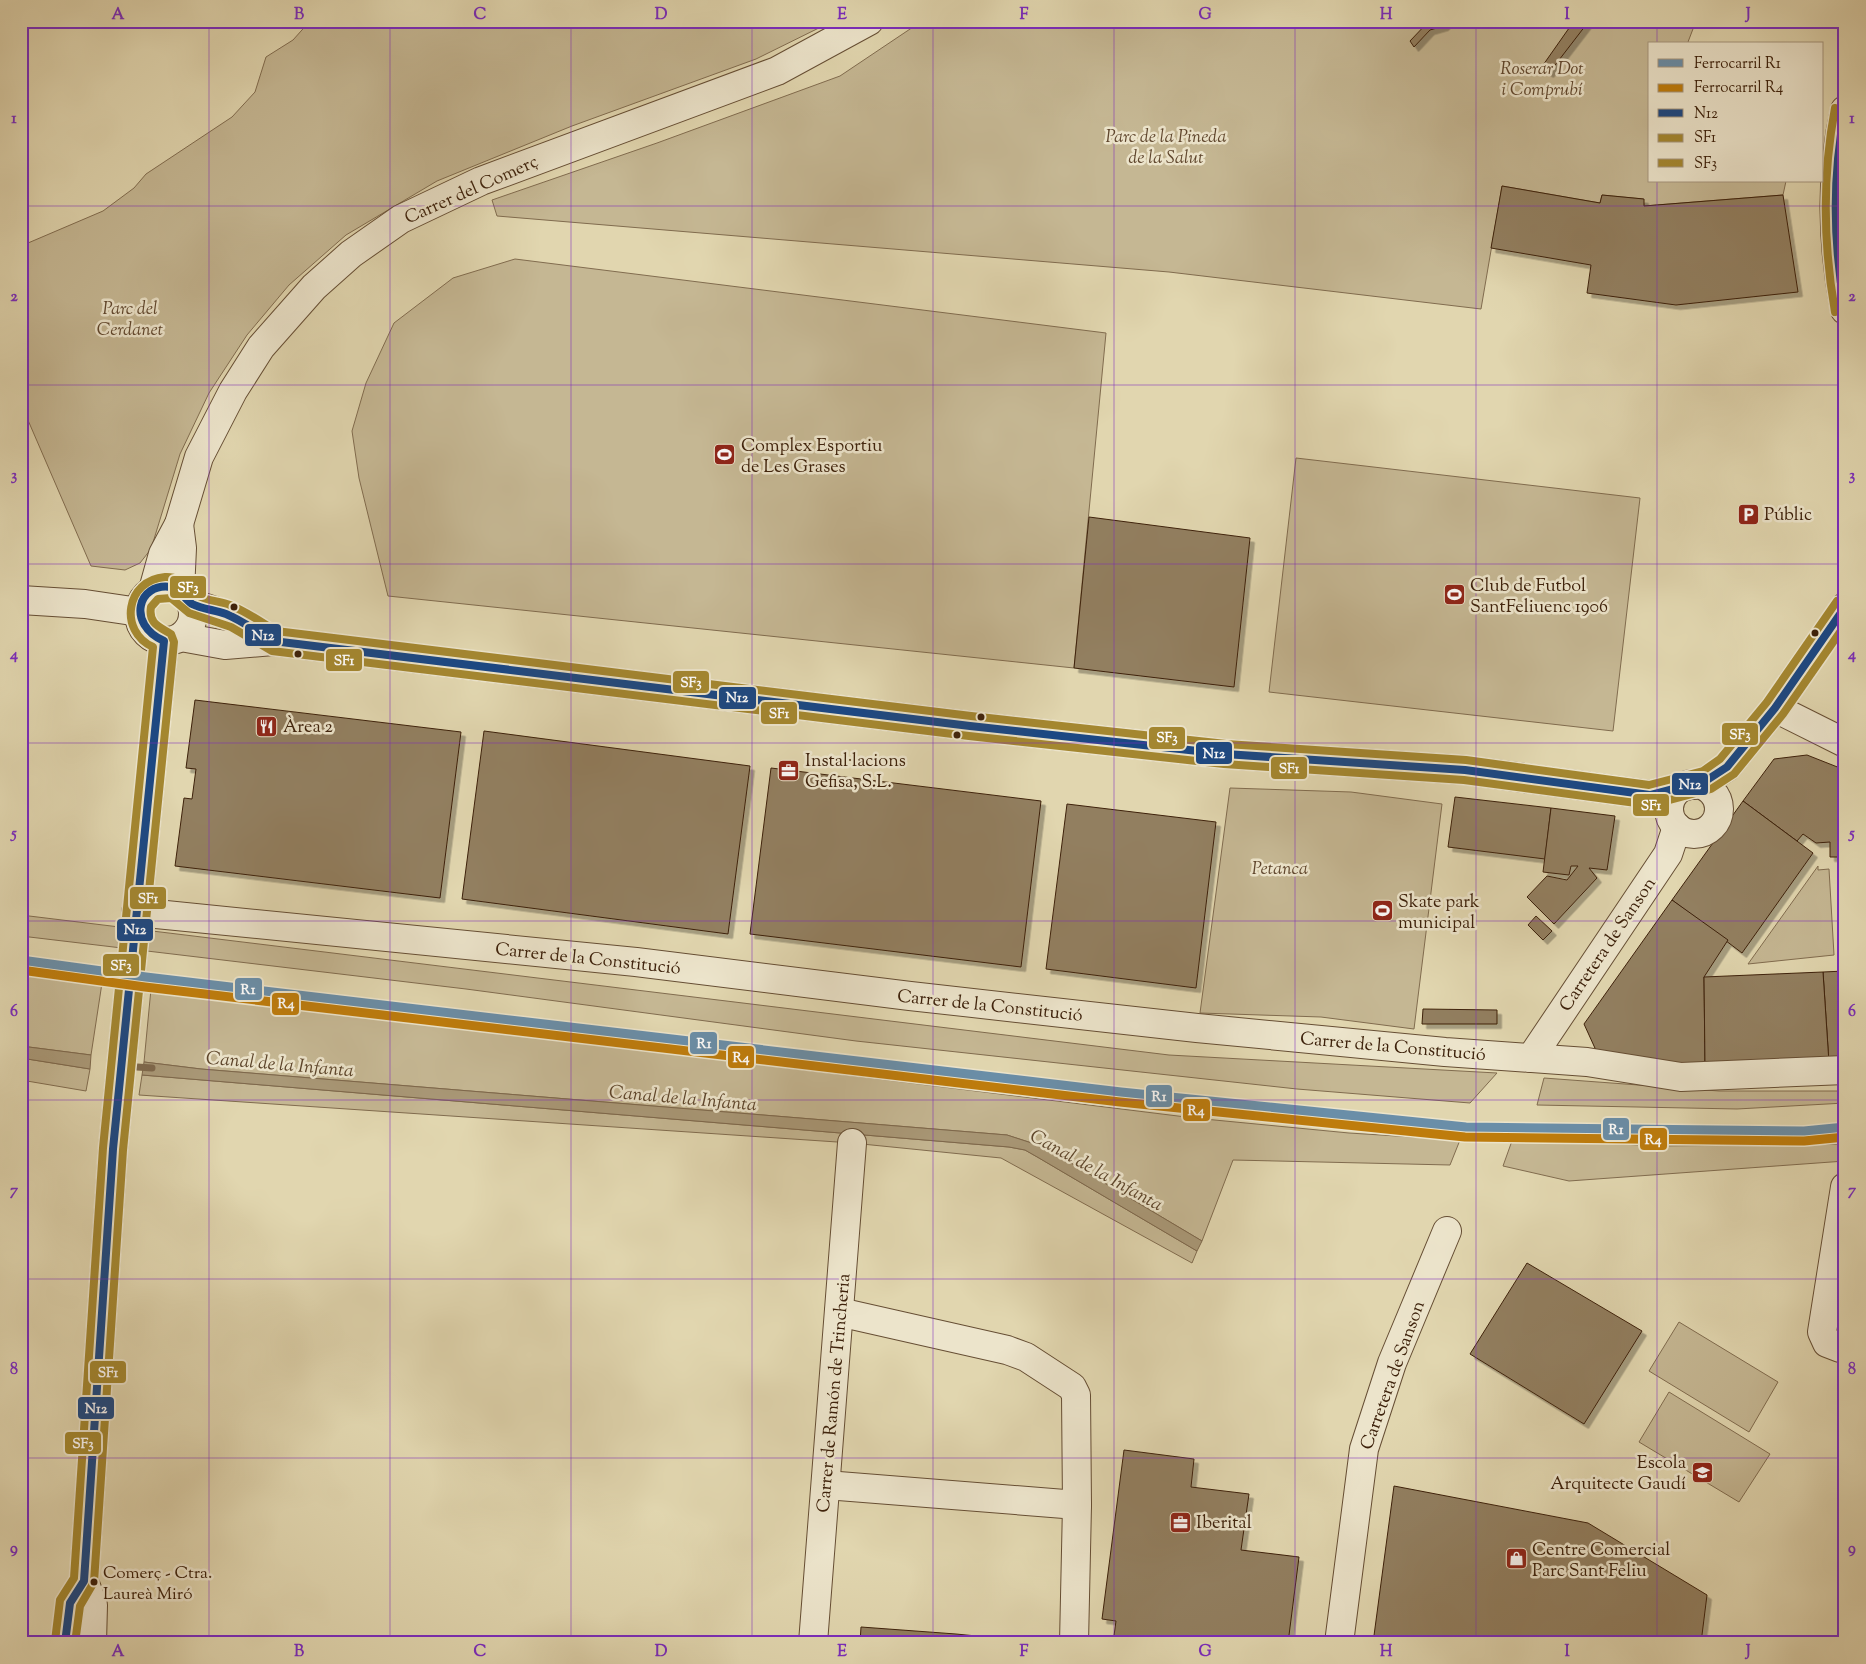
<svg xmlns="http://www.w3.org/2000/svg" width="1866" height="1664" viewBox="0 0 1866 1664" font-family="'Sorts Mill Goudy',serif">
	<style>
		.green { fill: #c5b793; stroke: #816c4f }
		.water { fill: #a99877; stroke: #7e684c }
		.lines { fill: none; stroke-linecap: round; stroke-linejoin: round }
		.stream { stroke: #7e684c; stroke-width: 7 }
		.building { fill: #927f60; stroke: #3d210b; filter: url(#shadow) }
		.minor-casing { stroke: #664e34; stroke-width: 30 }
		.minor { stroke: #ece4cb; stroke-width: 28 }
		.bus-1-casing { stroke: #ece4cb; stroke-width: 11 }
		.bus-2-casing { stroke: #ece4cb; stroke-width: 11 }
		.bus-3-casing { stroke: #ece4cb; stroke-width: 11 }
		.bus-1 { stroke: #1c4883; stroke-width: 8 }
		.bus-2 { stroke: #a48730; stroke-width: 8 }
		.bus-3 { stroke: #a48730; stroke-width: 8 }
		.rail-1-casing { stroke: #ece4cb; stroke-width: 12 }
		.rail-2-casing { stroke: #ece4cb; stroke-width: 12 }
		.rail-1 { stroke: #6a8ea8; stroke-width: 9 }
		.rail-2 { stroke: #be7c0c; stroke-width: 9 }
		.grid { fill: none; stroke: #7b2cbf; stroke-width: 1; stroke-opacity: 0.55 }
		.bus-dot { fill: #3d210b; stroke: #ece4cb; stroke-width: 2 }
		.labels { text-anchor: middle; stroke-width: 5; stroke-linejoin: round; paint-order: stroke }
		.bus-label { font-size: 17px; fill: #3d210b; stroke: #ece4cb; text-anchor: start }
		.park-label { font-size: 18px; font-style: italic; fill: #5f462d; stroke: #ece4cb }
		.street-label { font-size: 18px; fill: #3d210b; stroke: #ece4cb }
		.poi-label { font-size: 18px; fill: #3d210b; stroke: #ece4cb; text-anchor: start }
		.water-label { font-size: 19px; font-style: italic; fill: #5d452b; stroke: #ece4cb }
		.line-badge { stroke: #ece4cb; stroke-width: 2 }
		.badge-label { font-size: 14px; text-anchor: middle; font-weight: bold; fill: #fff }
		.neatline { fill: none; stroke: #7b2cbf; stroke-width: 2 }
		.grid-label { font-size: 16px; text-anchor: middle; font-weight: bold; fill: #7b2cbf }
	</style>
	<defs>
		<filter id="shadow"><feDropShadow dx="4.5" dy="4.5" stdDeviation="0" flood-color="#0004"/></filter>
	</defs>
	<rect width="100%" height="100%" fill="#e1d6af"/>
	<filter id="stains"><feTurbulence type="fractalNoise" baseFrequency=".004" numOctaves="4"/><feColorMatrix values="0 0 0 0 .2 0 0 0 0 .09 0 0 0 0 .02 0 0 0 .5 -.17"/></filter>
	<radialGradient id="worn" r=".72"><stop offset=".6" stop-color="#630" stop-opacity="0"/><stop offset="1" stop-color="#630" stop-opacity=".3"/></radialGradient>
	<g class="green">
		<polygon points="310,21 833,21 756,59 572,126 437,181 346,235 289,285 247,335 209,393 180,454 151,549 140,563 125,570 91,566 21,404 21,246 103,211 134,188 146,174 232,117 255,92 266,57 293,40"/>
		<polygon points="922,21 1696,21 1688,42 1692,44 1650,44 1650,181 1786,181 1783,195 1644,206 1643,199 1602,195 1600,203 1502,186 1481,309 1169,272 497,216 492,200 657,143 840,76"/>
		<polygon points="515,259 1106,333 1074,668 388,596 359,478 352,431 366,383 394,323 453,278"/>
		<polygon points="1296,458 1640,498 1613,731 1269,692"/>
		<polygon points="1230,788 1351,792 1442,804 1414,1029 1321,1017 1200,1013"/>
		<polygon points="1818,866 1818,870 1829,869 1834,955 1748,964"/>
		<polygon points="21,915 1169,1055 1497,1073 1470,1103 1297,1089 856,1041 466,989 21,936"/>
		<polygon points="21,974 102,983 91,1055 21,1046"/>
		<polygon points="151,989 1194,1118 1349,1133 1460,1140 1450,1165 1233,1160 1202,1241 1044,1147 1007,1135 201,1069 144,1062"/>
		<polygon points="21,1058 90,1069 86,1091 21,1080"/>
		<polygon points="142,1075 1009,1147 1025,1150 1039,1158 1197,1251 1192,1263 1001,1158 852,1143 139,1095"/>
		<polygon points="1544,1078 1719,1091 1845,1091 1845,1103 1737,1109 1537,1105"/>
		<polygon points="1513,1138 1658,1146 1845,1144 1845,1161 1569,1181 1503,1166"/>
		<polygon points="1838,1306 1845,1309 1845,1323 1840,1333 1839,1341 1834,1339"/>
		<polygon points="1679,1322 1778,1382 1749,1432 1649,1371"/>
		<polygon points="1669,1392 1770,1454 1739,1502 1639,1442"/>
	</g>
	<g class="water">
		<polygon points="21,1046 91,1055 90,1069 21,1058"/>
		<polygon points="144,1062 201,1069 1007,1135 1044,1147 1202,1241 1197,1251 1039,1158 1025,1150 1009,1147 142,1075"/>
	</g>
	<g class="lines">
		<polyline class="stream" points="137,1067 152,1068"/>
	</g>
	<g class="building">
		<polygon points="1429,21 1449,21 1444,26 1430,30 1414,47 1410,41"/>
		<polygon points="1574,21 1589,21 1549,73 1541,68"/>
		<polygon points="1502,186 1600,203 1602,195 1644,199 1644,206 1783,195 1798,292 1676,305 1587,293 1591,265 1491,248"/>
		<polygon points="1089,517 1250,538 1234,687 1074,668"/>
		<polygon points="195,700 461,732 440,898 175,866 184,798 192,799 196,769 186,768"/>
		<polygon points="484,731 750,766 728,934 462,899"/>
		<polygon points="1807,755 1845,770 1845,868 1841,868 1841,857 1830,857 1830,842 1816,843 1803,834 1797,841 1743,801 1774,759"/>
		<polygon points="771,768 1041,801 1021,967 750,934"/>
		<polygon points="1455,797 1551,808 1545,859 1448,847"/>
		<polygon points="1743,801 1813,853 1742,953 1672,900"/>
		<polygon points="1067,804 1216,822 1196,988 1046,969"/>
		<polygon points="1551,808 1615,816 1607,870 1589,868 1597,878 1554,924 1527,897 1547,876 1567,880 1578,866 1571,866 1569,875 1543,872"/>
		<polygon points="1672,900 1728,940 1704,977 1705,1066 1599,1057 1584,1024"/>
		<polygon points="1536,916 1552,931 1543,940 1528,925"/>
		<polygon points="1845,971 1845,1062 1829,1063 1823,972"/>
		<polygon points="1823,972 1829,1063 1705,1066 1704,977"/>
		<polygon points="1423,1009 1497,1010 1497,1024 1422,1024"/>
		<polygon points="1527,1263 1642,1331 1584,1424 1470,1354"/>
		<polygon points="1124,1450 1194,1459 1191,1487 1249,1494 1241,1550 1299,1557 1288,1643 1113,1643 1116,1621 1102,1619"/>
		<polygon points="1394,1486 1588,1523 1707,1595 1701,1643 1373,1643"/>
		<polygon points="861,1627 956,1634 1048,1643 860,1643"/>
	</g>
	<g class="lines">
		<defs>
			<g id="minor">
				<path d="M1845,110C1830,174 1832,245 1845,310"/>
				<polyline points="179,524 182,548 180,591"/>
				<circle cx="166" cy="614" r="27"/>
				<polyline points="153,590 163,554 179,524 199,457 233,391 261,347 314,287 351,254 401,219 481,181 777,71 869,21"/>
				<polyline points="21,600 85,604 139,612"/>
				<polyline points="191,603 232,617 273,641"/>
				<polyline points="181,637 225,645 273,641 970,726 1225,754 1465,770 1650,795 1687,786"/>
				<polyline points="1775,708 1845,743"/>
				<circle cx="1694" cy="809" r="25"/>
				<polyline points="1694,785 1707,780 1727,767 1775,708 1845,607"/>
				<polyline points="136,912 636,962 910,996 1197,1028 1445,1052 1587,1062 1681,1077 1845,1070"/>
				<polyline points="1531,1058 1668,854 1677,827"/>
				<polyline points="839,1312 1007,1350 1026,1357 1072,1387 1076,1395 1077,1505"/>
				<polyline points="1840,1348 1827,1343 1822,1332 1845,1187"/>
				<polyline points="826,1485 1077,1505 1074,1643"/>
				<polyline points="65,1643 68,1630 70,1603 84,1581"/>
				<polyline points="92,1643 93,1605 84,1581 113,1149 164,641"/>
				<polyline points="813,1643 852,1143"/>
				<polyline points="1339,1643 1364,1449 1392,1363 1447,1231"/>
			</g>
		</defs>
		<use href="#minor" class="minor-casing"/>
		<use href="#minor" class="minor"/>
		<defs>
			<g id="bus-1">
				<path d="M1845,111C1832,177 1833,242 1845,309"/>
				<path d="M65,1643L70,1603L84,1581L113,1149L164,641C126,624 138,582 171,587C181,589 184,599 192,604C202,609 215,610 226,614C243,621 257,632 273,641L970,726L1225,754L1465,770L1650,795L1707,780L1727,767L1775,708L1845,607"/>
			</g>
			<g id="bus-2">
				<path d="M1835,312C1823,243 1822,177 1835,108"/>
				<path d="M75,1643L80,1606L94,1582L123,1150L174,642L171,634C160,627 148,624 151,607L158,599L171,598L189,613L231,627L272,651L969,736L1224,764L1464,780L1651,805L1711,789L1734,774L1783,714L1845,625"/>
			</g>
			<path id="bus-3" d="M55,1641L60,1600L74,1578L103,1148L153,647C118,631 126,580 165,577C181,576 186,587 197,595C206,601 220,601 230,605C247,612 261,622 276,631L971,716L1226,744L1466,760L1649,785L1703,771L1720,759L1767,702L1837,601"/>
		</defs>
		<use href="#bus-1" class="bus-1-casing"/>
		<use href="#bus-2" class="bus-2-casing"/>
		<use href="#bus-3" class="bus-3-casing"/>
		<use href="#bus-1" class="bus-1"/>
		<use href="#bus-2" class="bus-2"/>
		<use href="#bus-3" class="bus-3"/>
		<defs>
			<polyline id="rail-1" points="21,960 146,977 1121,1092 1466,1127 1804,1131 1845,1127"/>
			<polyline id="rail-2" points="21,970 145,987 1120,1102 1465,1137 1804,1141 1845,1137"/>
		</defs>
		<use href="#rail-1" class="rail-1-casing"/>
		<use href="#rail-2" class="rail-2-casing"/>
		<use href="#rail-1" class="rail-1"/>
		<use href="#rail-2" class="rail-2"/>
	</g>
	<path class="grid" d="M209,21V1643M390,21V1643M571,21V1643M752,21V1643M933,21V1643M1114,21V1643M1295,21V1643M1476,21V1643M1657,21V44M1657,181V1643M21,206H1845M21,385H1845M21,564H1845M21,743H1845M21,921H1845M21,1100H1845M21,1279H1845M21,1458H1845"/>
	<defs>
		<symbol id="stadium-square" viewBox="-11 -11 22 22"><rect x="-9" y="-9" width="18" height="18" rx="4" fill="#8f2418" stroke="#ece4cb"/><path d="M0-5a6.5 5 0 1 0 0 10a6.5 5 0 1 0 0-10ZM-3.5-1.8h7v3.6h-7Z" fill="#fff"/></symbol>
		<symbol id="parking-square" viewBox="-11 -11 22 22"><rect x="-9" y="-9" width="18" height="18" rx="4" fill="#8f2418" stroke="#ece4cb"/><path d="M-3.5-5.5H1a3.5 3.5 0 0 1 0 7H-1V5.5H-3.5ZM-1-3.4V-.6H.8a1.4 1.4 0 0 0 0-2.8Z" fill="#fff"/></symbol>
		<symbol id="restaurant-square" viewBox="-11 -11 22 22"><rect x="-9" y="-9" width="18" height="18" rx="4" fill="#8f2418" stroke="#ece4cb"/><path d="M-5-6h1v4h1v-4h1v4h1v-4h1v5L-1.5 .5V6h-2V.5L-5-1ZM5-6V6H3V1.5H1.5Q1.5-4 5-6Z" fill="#fff"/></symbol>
		<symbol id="office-square" viewBox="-11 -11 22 22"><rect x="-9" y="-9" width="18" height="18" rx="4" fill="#8f2418" stroke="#ece4cb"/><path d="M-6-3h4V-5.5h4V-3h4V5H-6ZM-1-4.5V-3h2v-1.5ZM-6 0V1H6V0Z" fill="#fff"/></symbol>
		<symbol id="school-square" viewBox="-11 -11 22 22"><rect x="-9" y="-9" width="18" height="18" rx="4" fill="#8f2418" stroke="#ece4cb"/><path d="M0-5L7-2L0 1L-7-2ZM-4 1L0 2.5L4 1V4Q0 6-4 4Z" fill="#fff"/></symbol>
		<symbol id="shop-square" viewBox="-11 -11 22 22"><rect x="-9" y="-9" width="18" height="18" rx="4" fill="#8f2418" stroke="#ece4cb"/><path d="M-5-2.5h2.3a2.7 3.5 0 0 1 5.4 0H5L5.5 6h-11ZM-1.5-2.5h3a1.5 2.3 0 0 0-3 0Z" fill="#fff"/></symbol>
	</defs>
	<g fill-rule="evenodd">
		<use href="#stadium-square" x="712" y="442" width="25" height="25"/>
		<use href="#parking-square" x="1736" y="502" width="25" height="25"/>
		<use href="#stadium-square" x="1442" y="582" width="25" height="25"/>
		<use href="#restaurant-square" x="254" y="714" width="25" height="25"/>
		<use href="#office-square" x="776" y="758" width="25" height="25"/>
		<use href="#stadium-square" x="1370" y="898" width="25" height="25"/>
		<use href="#school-square" x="1690" y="1460" width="25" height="25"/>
		<use href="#office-square" x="1168" y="1510" width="25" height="25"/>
		<use href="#shop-square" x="1504" y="1546" width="25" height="25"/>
	</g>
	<g class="bus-dot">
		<circle cx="234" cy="607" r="4.5"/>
		<circle cx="1815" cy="633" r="4.5"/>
		<circle cx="298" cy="654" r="4.5"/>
		<circle cx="981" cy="717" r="4.5"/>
		<circle cx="957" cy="735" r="4.5"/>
		<circle cx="94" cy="1582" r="4.5"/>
	</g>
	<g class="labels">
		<g class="bus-label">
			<text x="103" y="1578">Comerç - Ctra.<tspan x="103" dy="21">Laureà Miró</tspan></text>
		</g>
		<g class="park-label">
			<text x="1542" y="74">Roserar Dot<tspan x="1542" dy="21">i Comprubí</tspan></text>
			<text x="1166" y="142">Parc de la Pineda<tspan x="1166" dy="21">de la Salut</tspan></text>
			<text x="130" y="314">Parc del<tspan x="130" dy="21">Cerdanet</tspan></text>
			<text x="1280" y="874">Petanca</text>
		</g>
		<g class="street-label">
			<text transform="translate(471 189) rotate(-24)" y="6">Carrer del Comerç</text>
			<text transform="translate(1607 944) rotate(-56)" y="6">Carretera de Sanson</text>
			<text transform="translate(588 958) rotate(6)" y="6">Carrer de la Constitució</text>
			<text transform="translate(990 1005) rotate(6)" y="6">Carrer de la Constitució</text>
			<text transform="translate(1393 1046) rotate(5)" y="6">Carrer de la Constitució</text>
			<text transform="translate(1392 1375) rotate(-70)" y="6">Carretera de Sanson</text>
			<text transform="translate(833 1393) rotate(-85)" y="6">Carrer de Ramón de Trincheria</text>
		</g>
		<g class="poi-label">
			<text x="741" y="451">Complex Esportiu<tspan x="741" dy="21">de Les Grases</tspan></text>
			<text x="1764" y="520">Públic</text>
			<text x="1470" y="591">Club de Futbol<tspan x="1470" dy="21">SantFeliuenc 1906</tspan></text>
			<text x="283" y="732">Àrea 2</text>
			<text x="805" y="766">Instal·lacions<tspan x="805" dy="21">Gefisa, S.L.</tspan></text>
			<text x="1398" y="907">Skate park<tspan x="1398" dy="21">municipal</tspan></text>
			<text x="1686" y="1468" text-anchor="end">Escola<tspan x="1686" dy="21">Arquitecte Gaudí</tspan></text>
			<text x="1196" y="1528">Iberital</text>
			<text x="1532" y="1555">Centre Comercial<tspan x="1532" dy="21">Parc Sant Feliu</tspan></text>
		</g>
		<g class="water-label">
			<text transform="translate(280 1063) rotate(5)" y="7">Canal de la Infanta</text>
			<text transform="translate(683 1097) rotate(5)" y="7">Canal de la Infanta</text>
			<text transform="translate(1097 1169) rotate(29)" y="7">Canal de la Infanta</text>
		</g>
	</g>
	<g class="line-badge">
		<rect x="169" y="575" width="38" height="24" rx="5" fill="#a48730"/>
		<rect x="244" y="623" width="38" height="24" rx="5" fill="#1c4883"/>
		<rect x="325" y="648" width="38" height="24" rx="5" fill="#a48730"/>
		<rect x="672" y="670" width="38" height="24" rx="5" fill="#a48730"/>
		<rect x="718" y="686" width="39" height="24" rx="5" fill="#1c4883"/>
		<rect x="760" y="701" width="38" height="24" rx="5" fill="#a48730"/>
		<rect x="1721" y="722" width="38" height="24" rx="5" fill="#a48730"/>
		<rect x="1148" y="726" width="38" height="24" rx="5" fill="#a48730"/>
		<rect x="1195" y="741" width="38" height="24" rx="5" fill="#1c4883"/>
		<rect x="1270" y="756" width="38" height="24" rx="5" fill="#a48730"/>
		<rect x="1671" y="772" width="38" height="24" rx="5" fill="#1c4883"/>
		<rect x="1632" y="793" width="38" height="24" rx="5" fill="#a48730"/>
		<rect x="129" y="886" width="38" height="24" rx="5" fill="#a48730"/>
		<rect x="116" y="918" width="38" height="24" rx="5" fill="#1c4883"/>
		<rect x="102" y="953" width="38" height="24" rx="5" fill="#a48730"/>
		<rect x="234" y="977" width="29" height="24" rx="5" fill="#6a8ea8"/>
		<rect x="271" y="992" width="29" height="24" rx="5" fill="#be7c0c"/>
		<rect x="689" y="1031" width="29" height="24" rx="5" fill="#6a8ea8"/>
		<rect x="727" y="1045" width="28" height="24" rx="5" fill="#be7c0c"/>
		<rect x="1145" y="1084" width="28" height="24" rx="5" fill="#6a8ea8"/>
		<rect x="1182" y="1098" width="29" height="24" rx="5" fill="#be7c0c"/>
		<rect x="1602" y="1117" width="28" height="24" rx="5" fill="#6a8ea8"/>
		<rect x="1639" y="1127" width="29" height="24" rx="5" fill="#be7c0c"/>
		<rect x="89" y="1360" width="38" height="24" rx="5" fill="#a48730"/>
		<rect x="77" y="1396" width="38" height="24" rx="5" fill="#1c4883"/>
		<rect x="64" y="1431" width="38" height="24" rx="5" fill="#a48730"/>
	</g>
	<g class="badge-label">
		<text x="188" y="592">SF3</text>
		<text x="263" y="640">N12</text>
		<text x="344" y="665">SF1</text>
		<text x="691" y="687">SF3</text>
		<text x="737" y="702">N12</text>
		<text x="779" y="718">SF1</text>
		<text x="1740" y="739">SF3</text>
		<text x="1167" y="742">SF3</text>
		<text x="1214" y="758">N12</text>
		<text x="1289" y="773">SF1</text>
		<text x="1690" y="789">N12</text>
		<text x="1651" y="810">SF1</text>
		<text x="148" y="903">SF1</text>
		<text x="135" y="934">N12</text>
		<text x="121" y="970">SF3</text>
		<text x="248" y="994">R1</text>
		<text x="286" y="1008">R4</text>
		<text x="704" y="1048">R1</text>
		<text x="741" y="1062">R4</text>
		<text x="1159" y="1101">R1</text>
		<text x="1196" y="1115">R4</text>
		<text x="1616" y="1134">R1</text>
		<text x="1653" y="1144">R4</text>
		<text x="108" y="1377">SF1</text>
		<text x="96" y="1413">N12</text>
		<text x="83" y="1448">SF3</text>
	</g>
	<rect width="1866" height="1664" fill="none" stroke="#e1d6af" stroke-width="55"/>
	<rect x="1648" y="42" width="175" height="140" fill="#ece4cb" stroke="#a6967e"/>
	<rect x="1658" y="59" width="25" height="8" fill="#6a8ea8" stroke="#a6967e"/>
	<text x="1694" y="68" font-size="15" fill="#3d210b">Ferrocarril R1</text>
	<rect x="1658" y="84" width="25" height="8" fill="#be7c0c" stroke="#a6967e"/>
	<text x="1694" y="92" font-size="15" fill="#3d210b">Ferrocarril R4</text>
	<rect x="1658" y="109" width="25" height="8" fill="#1c4883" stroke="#a6967e"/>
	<text x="1694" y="118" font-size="15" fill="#3d210b">N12</text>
	<rect x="1658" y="134" width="25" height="8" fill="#a48730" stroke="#a6967e"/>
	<text x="1694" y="142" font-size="15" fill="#3d210b">SF1</text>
	<rect x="1658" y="159" width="25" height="8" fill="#a48730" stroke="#a6967e"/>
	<text x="1694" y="168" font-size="15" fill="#3d210b">SF3</text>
	<rect x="28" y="28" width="1810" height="1608" class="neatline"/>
	<g class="grid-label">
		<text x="118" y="19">A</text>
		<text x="299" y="19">B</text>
		<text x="480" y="19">C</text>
		<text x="661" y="19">D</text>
		<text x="842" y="19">E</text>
		<text x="1024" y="19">F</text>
		<text x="1205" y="19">G</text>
		<text x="1386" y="19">H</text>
		<text x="1567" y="19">I</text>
		<text x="1748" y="19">J</text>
		<text x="14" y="123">1</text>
		<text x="1852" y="123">1</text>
		<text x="14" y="301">2</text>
		<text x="1852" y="301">2</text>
		<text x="14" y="480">3</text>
		<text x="1852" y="480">3</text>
		<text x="14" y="659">4</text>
		<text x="1852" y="659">4</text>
		<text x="14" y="838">5</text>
		<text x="1852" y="838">5</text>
		<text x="14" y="1016">6</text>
		<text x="1852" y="1016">6</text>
		<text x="14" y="1195">7</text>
		<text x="1852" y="1195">7</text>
		<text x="14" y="1374">8</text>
		<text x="1852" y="1374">8</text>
		<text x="14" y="1553">9</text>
		<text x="1852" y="1553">9</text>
		<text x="118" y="1656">A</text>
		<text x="299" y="1656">B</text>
		<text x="480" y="1656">C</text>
		<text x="661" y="1656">D</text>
		<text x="842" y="1656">E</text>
		<text x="1024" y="1656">F</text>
		<text x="1205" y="1656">G</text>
		<text x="1386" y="1656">H</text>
		<text x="1567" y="1656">I</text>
		<text x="1748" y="1656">J</text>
	</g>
	<rect width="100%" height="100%" filter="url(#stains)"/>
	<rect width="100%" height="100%" fill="url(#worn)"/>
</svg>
